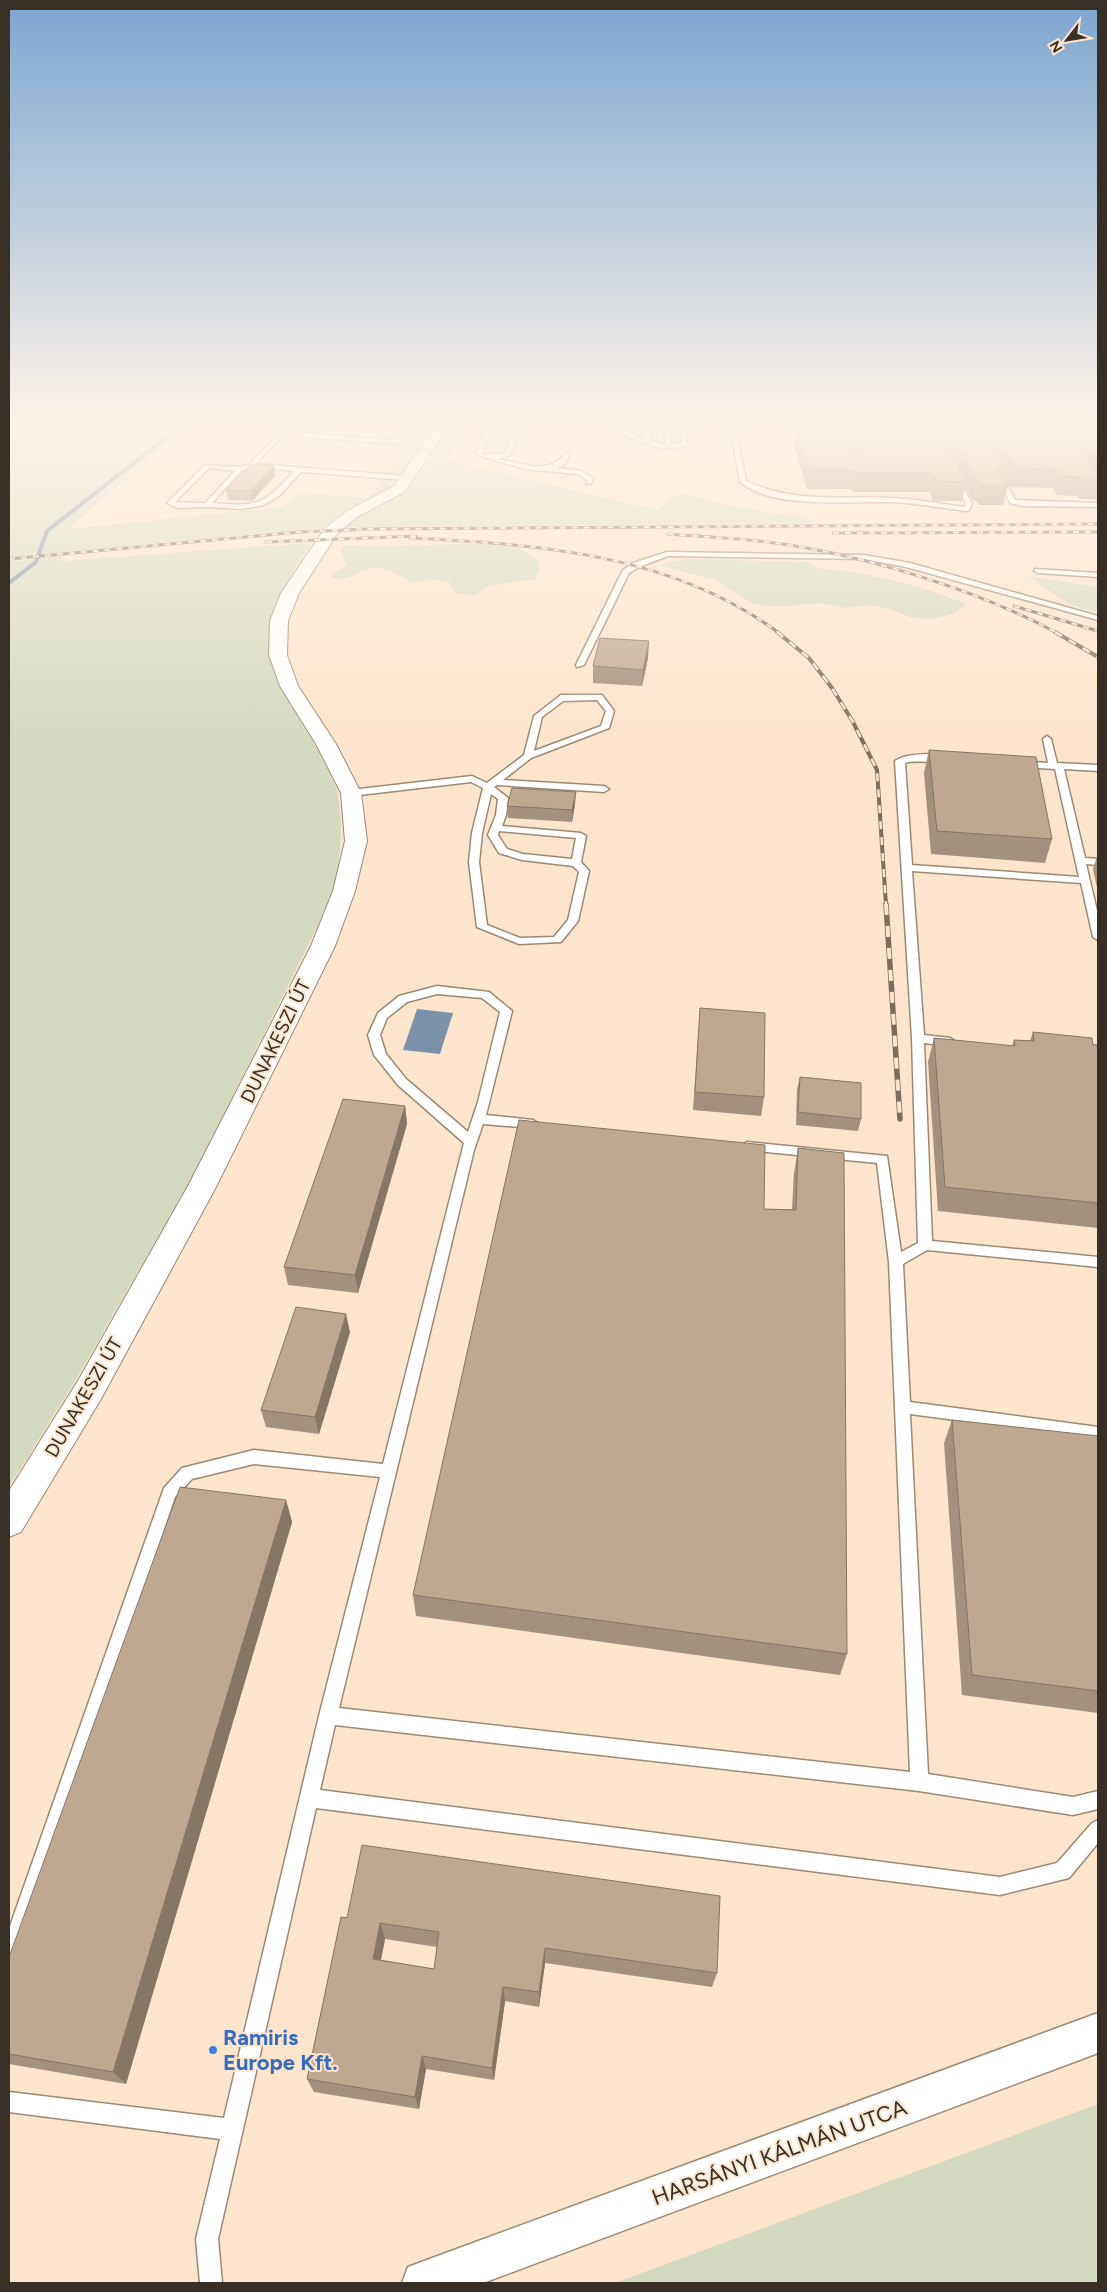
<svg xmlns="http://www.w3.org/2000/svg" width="1107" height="2292" viewBox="0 0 1107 2292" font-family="Figtree,sans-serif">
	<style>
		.green { fill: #d4dac1 }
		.water { fill: #7b91aa }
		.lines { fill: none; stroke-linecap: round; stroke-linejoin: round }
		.stream { stroke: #7b91aa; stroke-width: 4 }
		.service-casing { stroke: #9d8873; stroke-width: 3 }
		.minor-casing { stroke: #9d8873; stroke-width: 3 }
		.tertiary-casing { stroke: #9d8873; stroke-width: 2 }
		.service { fill: #fff; fill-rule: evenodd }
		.minor { fill: #fff; fill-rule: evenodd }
		.tertiary { fill: #fff; fill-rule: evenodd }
		.rail-far2-casing { stroke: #7b6d5f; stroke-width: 3 }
		.rail-far1-casing { stroke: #7b6d5f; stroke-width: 4 }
		.rail-casing { stroke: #7b6d5f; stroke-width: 5.5 }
		.rail-far2 { stroke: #fce4cd; stroke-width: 2; stroke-dasharray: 6; stroke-linecap: butt }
		.rail-far1 { stroke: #fce4cd; stroke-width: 2.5; stroke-dasharray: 8; stroke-linecap: butt }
		.rail { stroke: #fce4cd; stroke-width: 4; stroke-dasharray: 11; stroke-linecap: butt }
		.wall { fill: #a3907e; fill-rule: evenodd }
		.shaded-wall { fill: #857666 }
		.building { fill: #bea892; stroke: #857666; fill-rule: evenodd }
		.shop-dot { fill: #3f7fe0; stroke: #fce4cd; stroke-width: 2 }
		.labels { text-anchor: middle; stroke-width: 4; stroke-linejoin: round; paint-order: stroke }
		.street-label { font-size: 19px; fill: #382f26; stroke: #fce4cd }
		.near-shop-label { font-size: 22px; font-weight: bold; fill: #366cbe; stroke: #fce4cd; text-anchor: start }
		.near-street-label { font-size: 22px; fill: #382f26; stroke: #fce4cd }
	</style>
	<rect width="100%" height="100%" fill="#fce4cd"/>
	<g class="green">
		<path d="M9,422H194L68,529L282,507L298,493L369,498L423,422H442L411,468C404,474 396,472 390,480L397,485L379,497L369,498L351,507L321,528L9,557Z"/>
		<path d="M455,422H468L447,460L657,510L680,492L722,504L815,521L816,523L346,527C362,513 382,508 398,495C423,476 438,447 455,422Z"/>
		<path d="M506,425L512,426L504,447L487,446C486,433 494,427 506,425Z"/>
		<path d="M297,544H311C302,558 290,573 283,589C256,648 281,687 310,737C318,751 335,781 338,795C344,828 339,861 334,894L190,1181L75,1381L9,1487V562L62,556V561Z"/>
		<path d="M487,544L520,548L539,561L540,568L535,579L489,586L475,595L456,594L449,582L434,579L412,583C402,578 389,568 377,568C360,567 344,587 330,576L347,565L340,550L345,546Z"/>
		<path d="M684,559L808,562C818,571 830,570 844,571C887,577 926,588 967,604L953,614L932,619L913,618L887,608L865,605L847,608L818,603L774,607L752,603L715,580L661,566L666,563Z"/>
		<polygon points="1028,576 1098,587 1098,612 1069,604"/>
		<polygon points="1098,2104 1098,2283 615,2283"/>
	</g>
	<polygon class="water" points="417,1009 453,1013 440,1054 403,1050"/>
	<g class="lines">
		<polyline class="stream" points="9,583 36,562 47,531 186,422"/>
		<defs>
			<g id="service">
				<path d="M289,422H295L256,464L407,476L410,478L407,480L301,472L280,495L264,505L242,509L207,507L177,508L167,503L205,465L240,467L250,464ZM254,467L294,471C263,505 259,507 212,503L242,470ZM209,468L235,471L205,503L175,502Z"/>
				<polygon points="409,422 415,422 398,444 303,437 300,435 303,433 396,440"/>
				<path d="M488,422H494L483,452L484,454H504L515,426L509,422H516L521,425L510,455L498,459C522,464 549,476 566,453H570L565,464L557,468L581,471L593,478L592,483L587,484V480L577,474L525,469L480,456L476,453Z"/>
				<path d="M605,422C617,421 632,434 644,439L643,422H649L650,441L665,444L663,422H669L671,444L681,443L682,422H688L687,445C668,457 620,437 605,422Z"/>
				<path d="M729,422H735L746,481C793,503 842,496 892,498C917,499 940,504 964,507L966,504L954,482L957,480L960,482L972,504L969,510L967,511C941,508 916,503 890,502C848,501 774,510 740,482Z"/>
				<polygon points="825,422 831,422 843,444 839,444"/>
				<polygon points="997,474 1002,475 1015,500 1098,503 1098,507 1022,506 1010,503"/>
				<polygon points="667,552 864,555 910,563 1098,616 1098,620 906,567 864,559 668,556 639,567 629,573 584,665 577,667 576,665 623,570 633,563"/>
				<polygon points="1035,569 1098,573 1098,577 1038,573 1034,571"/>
				<path d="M561,695H602L614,711L609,728L531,758L503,780L604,786L609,789L604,792L497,785L494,787L508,798L506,815L502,826L581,833L586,836L581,862L589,871L578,921L561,942L519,944L477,927L469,862L472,833L483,788L471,782L351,796L346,793L351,790L472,776L487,783L524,755L534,716ZM597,700L606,711L601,726L534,751L542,717L563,701ZM491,794L498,799L496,815L488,835L499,853L522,860L573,866L579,872L568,920L554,937L520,938L487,925L479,862L482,833ZM499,831L576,838L572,859L523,854L507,849L498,835Z"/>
				<path d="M1047,736L1051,739L1057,763L1098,765V771L1064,769L1085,858L1098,859V865L1086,864L1098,915V940L1093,937L1081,883L912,871L924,1035L950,1038L956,1042L950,1046L924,1043L932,1241L1098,1257V1267L927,1250L903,1264L910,1402L1098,1427V1439L910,1414L928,1774L1073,1797L1098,1791V1809L1073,1815L919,1791L335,1725L320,1790L1000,1877L1057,1863L1092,1823L1098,1820V1843L1069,1878L1000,1895L316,1808L218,2239L222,2283H200L196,2239L220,2139L9,2112V2092L224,2118L319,1716L380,1477L254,1464L192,1479L175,1497L19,1956L16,1963L9,1966V1929L164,1488L182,1468L254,1450L383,1464L464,1143L398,1085L374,1055L368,1035L378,1013L399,996L437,986L489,992L512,1011L486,1115L533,1120L539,1124L533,1128L483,1124L474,1150L339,1708L910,1772L889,1262L877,1163L747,1150L741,1146L747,1142L887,1156L901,1252L918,1243L912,1038L895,761C905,753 939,752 949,759C941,765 917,759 905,763L912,865L1079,877L1055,769L1021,767L1016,764L1021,761L1048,763L1043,739ZM437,994L482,998L500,1012L478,1102L468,1132L406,1079L386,1054L380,1035L387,1018L407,1002Z"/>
			</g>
			<polygon id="minor" points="1098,2013 1098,2053 483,2283 402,2283 408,2267 424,2261"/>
			<polygon id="tertiary" points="438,422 452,422 404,492 357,517 337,534 299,593 288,621 287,655 298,686 336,744 361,793 367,841 355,891 335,946 216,1187 101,1399 21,1532 9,1537 9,1491 79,1379 188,1186 311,946 333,891 345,841 341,793 316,744 280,686 269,655 270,621 281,593 325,528 347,511 394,486"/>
		</defs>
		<use href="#service" class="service-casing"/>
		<use href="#minor" class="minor-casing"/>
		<use href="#tertiary" class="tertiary-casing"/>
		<use href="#service" class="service"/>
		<use href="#minor" class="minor"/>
		<use href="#tertiary" class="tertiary"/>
		<defs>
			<g id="rail-far2">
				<polyline points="833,533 1098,532"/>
				<path d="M668,534C703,537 739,538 775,543C864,555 978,590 1057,633"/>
				<path d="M410,538C538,544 673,554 779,633"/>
				<polyline points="266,542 416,536"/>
				<polyline points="9,559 299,532 369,529 1098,524"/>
				<polyline points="1014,606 1098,631"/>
			</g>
			<g id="rail-far1">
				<polyline points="777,632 809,658 832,688 853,722 877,770 886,905"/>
				<polyline points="1055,632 1098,657"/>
			</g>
			<polyline id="rail" points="886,904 900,1119"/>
		</defs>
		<use href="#rail-far2" class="rail-far2-casing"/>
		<use href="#rail-far1" class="rail-far1-casing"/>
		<use href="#rail" class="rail-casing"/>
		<use href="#rail-far2" class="rail-far2"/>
		<use href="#rail-far1" class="rail-far1"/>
		<use href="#rail" class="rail"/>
	</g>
	<g class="wall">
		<polygon points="276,422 287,422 284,424"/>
		<polygon points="293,422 329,422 329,425 326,433 310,432 293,427"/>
		<polygon points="838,422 1098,422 1098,499 1079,499 1077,496 1057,495 1053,488 1010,487 1003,473 1002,477 1008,486 1003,505 979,505 976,501 973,501 965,487 962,501 933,501 929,492 853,492 851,489 807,489 794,446 796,428 848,440 850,428"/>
		<polygon points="274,466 275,476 252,501 228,500 226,490"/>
		<polygon points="648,658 642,686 593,683 593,666"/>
		<polygon points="929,750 1052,839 1045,863 931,854 924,773"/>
		<polygon points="575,804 572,822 508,818 507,806"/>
		<polygon points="1098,853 1098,892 1093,869"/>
		<polygon points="700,1008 764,1097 761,1116 693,1110"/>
		<polygon points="1033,1032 1098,1045 1098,1228 938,1211 928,1062 934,1038 1012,1046 1014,1040 1030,1041"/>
		<polygon points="800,1077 861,1119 858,1131 796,1125 797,1089"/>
		<polygon points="405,1106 407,1124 358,1293 288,1285 284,1267"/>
		<polygon points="798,1148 847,1654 840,1675 416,1616 413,1595 764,1209 792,1209 794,1173"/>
		<polygon points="350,1332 319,1434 266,1427 261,1410"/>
		<polygon points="952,1420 1098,1436 1098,1713 962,1695 944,1443"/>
		<polygon points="286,1500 292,1522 126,2084 9,2064 9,1957"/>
		<path d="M341,1917L717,1973L712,1987L545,1963L539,2007L505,2001L494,2080L426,2069L419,2109L314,2092L307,2079ZM385,1939L437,1947L434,1969L381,1960Z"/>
	</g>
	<g class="shaded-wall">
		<polygon points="325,422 329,422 329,425 326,433"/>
		<polygon points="274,466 275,476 252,501 251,491"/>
		<polygon points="649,641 648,658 642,686 643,670"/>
		<polygon points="576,792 575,804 572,822 572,810"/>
		<polygon points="405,1106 407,1124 358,1293 355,1275"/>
		<polygon points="346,1314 350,1332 319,1434 315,1417"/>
		<polygon points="286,1500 292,1522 126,2084 113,2072"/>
		<polygon points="380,1923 385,1939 378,1974 373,1959"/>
		<polygon points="545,1948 545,1963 539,2007 539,1992"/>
		<polygon points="503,1987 505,2001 494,2080 492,2068"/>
		<polygon points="422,2056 426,2069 419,2109 415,2097"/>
	</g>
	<g class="building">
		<polygon points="875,422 935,422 966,482 936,481 932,473 856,473 854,470 810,470 796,428 840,428 853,448 859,449 860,446 850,428 888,428"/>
		<polygon points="944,422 979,422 1004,468 997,468 1008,486 983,486 980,482 977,482"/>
		<polygon points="989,422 1065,422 1098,475 1098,480 1084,480 1082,477 1062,476 1057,469 1015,468"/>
		<polygon points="1074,422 1098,422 1098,459"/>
		<polygon points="251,464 274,466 251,491 226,490"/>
		<polygon points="600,638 649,641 643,670 593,666"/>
		<polygon points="929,750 1036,757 1052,839 937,831"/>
		<polygon points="512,788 576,792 572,810 507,806"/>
		<polygon points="700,1008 765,1013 764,1097 695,1092"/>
		<polygon points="1033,1032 1092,1038 1093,1045 1098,1045 1098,1203 945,1187 934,1038 1015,1046 1014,1040 1034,1041"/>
		<polygon points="800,1077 861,1083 861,1119 798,1112"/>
		<polygon points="343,1099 405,1106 355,1275 284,1267"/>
		<polygon points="519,1120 765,1145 764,1209 796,1210 798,1148 844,1153 847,1654 413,1595"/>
		<polygon points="296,1307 346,1314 315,1417 261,1410"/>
		<polygon points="952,1420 1098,1436 1098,1691 972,1675"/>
		<polygon points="180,1487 286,1500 113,2072 9,2054 9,1957"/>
		<path d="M362,1845L720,1896L717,1973L545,1948L539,1992L503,1987L492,2068L422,2056L415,2097L307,2079L341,1917L347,1918ZM380,1923L439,1932L434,1969L373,1959Z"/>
	</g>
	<linearGradient id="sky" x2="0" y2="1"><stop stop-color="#7ca6cf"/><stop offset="0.57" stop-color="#fef3e8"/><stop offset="1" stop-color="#fef3e8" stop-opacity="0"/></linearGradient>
	<rect width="1107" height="743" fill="url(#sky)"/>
	<circle class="shop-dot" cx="213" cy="2050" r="5"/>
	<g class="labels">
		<g class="street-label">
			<text transform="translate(275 1041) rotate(-64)" y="7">DUNAKESZI ÚT</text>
			<text transform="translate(83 1397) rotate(-60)" y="7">DUNAKESZI ÚT</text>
		</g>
		<g class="near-shop-label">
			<text x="223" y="2045">Ramiris<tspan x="223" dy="25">Europe Kft.</tspan></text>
		</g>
		<g class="near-street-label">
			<text transform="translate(779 2152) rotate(-20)" y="8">HARSÁNYI KÁLMÁN UTCA</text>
		</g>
	</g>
	<rect width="1107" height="2292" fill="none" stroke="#382f26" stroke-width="20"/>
	<g transform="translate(1067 40) rotate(239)" stroke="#fce4cd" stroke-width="4" paint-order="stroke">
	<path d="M0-4L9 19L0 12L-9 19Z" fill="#382f26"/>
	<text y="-8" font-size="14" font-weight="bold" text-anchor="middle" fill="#382f26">N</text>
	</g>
</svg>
